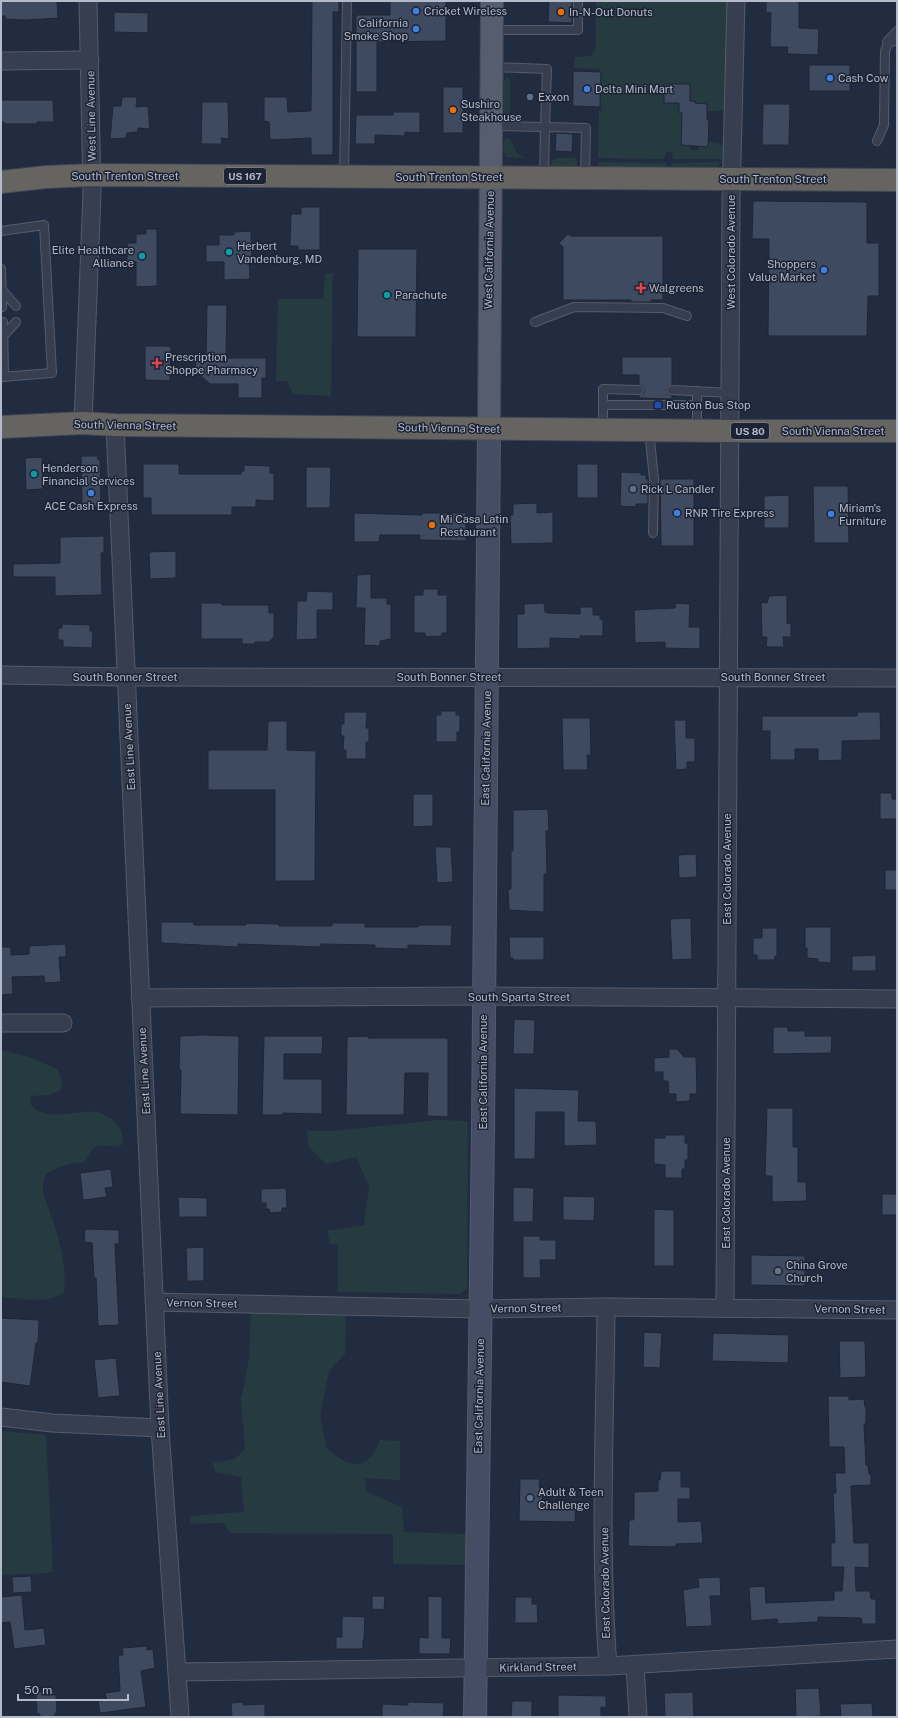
<svg xmlns="http://www.w3.org/2000/svg" width="898" height="1718" viewBox="0 0 898 1718" font-family="'Public Sans',sans-serif">
	<style>
		.green { fill: #253b40 }
		.building { fill: #3e4a5f; stroke: #1e2536 }
		.lines { fill: none; stroke-linecap: round; stroke-linejoin: round }
		.service-casing { stroke: #555c6d; stroke-width: 10 }
		.minor-casing { stroke: #555c6d; stroke-width: 19 }
		.secondary-casing { stroke: #555c6d; stroke-width: 24 }
		.primary-casing { stroke: #404758; stroke-width: 24 }
		.trunk-casing { stroke: #3f4657; stroke-width: 24 }
		.service { stroke: #373e4f; stroke-width: 8 }
		.minor { stroke: #373e4f; stroke-width: 17 }
		.secondary { stroke: #444d63; stroke-width: 22 }
		.primary { stroke: #555d6f; stroke-width: 22 }
		.trunk { stroke: #666461; stroke-width: 22 }
		.shop-dot { fill: #3f7fe0; stroke: #1c2334; stroke-width: 1.5 }
		.food-dot { fill: #e8710a; stroke: #1c2334; stroke-width: 1.5 }
		.service-dot { fill: #5c6f8a; stroke: #1c2334; stroke-width: 1.5 }
		.culture-dot { fill: #0f9aa8; stroke: #1c2334; stroke-width: 1.5 }
		.health-dot { fill: #e0444e; stroke: #1c2334; stroke-width: 1.5 }
		.transit-dot { fill: #1a4fb4; stroke: #1c2334; stroke-width: 1.5 }
		.worship-dot { fill: #6b7280; stroke: #1c2334; stroke-width: 1.5 }
		.labels { text-anchor: middle; stroke-width: 3; stroke-linejoin: round; paint-order: stroke }
		.shield { fill: #1c2334; stroke: #868d9d; stroke-width: 1 }
		.shield-label { font-size: 10px; font-weight: bold; fill: #b3baca }
		.poi-label { font-size: 11px; fill: #b3baca; stroke: #1c2334; text-anchor: start }
		.street-label { font-size: 11px; fill: #b3baca; stroke: #1c2334 }
	</style>
	<rect width="100%" height="100%" fill="#222c40"/>
	<g class="green">
		<polygon points="596,1 730,1 728,76 724,86 724,111 707,111 707,104 695,103 695,101 680,100 679,113 682,113 681,145 690,146 690,150 698,150 699,146 708,146 708,142 718,143 720,145 723,145 722,159 672,159 673,152 666,152 664,159 598,158 599,111 603,111 600,107 601,72 599,69 574,68 575,57 591,56 595,50"/>
		<polygon points="508,77 510,82 510,113 507,116 504,113 504,81 506,78"/>
		<path d="M506,138L510,139L517,153L524,158L506,157C503,151 502,143 506,138Z"/>
		<polygon points="556,158 575,158 577,160 577,166 572,168 552,167 551,162"/>
		<polygon points="598,162 666,163 666,169 601,169 598,165"/>
		<polygon points="714,162 721,163 714,168 674,168 671,163"/>
		<polygon points="333,273 331,396 293,394 287,381 276,381 278,299 323,299 325,274"/>
		<path d="M1,1050L33,1058L58,1070L62,1080L61,1090L49,1095L31,1096L30,1104C44,1123 77,1110 97,1112C100,1112 104,1115 108,1117C119,1124 124,1130 122,1144L119,1147C98,1145 95,1141 85,1162C71,1163 58,1166 46,1174L43,1185V1193C54,1223 68,1259 64,1292C49,1305 20,1298 1,1297Z"/>
		<polygon points="438,1120 468,1121 467,1289 460,1294 338,1292 338,1244 330,1244 327,1231 364,1225 369,1186 356,1157 326,1164 309,1147 307,1131 333,1131"/>
		<path d="M251,1312L346,1313L345,1354L329,1371L320,1415L326,1448C338,1457 356,1474 371,1457C375,1453 377,1446 380,1440L400,1441V1480L365,1478L367,1492L402,1507L404,1532L466,1534V1565L393,1564V1534L230,1533L224,1523L190,1524V1516L244,1512L241,1477L215,1472L213,1463L235,1459L245,1449L241,1400L249,1359Z"/>
		<polygon points="1,1431 46,1435 53,1571 47,1573 1,1575"/>
	</g>
	<g class="building">
		<polygon points="1,1 57,1 58,18 25,20 5,19 5,16 1,16"/>
		<polygon points="312,1 339,1 339,12 333,12 333,155 311,155 311,138 270,140 269,122 264,121 264,97 287,97 288,112 311,111"/>
		<polygon points="390,1 446,1 446,41 377,42 377,92 356,92 356,15 390,15"/>
		<polygon points="549,1 572,1 572,23 548,22"/>
		<polygon points="766,1 799,1 799,28 819,29 818,55 787,54 788,47 770,47 771,13 766,12"/>
		<polygon points="114,12 148,13 148,33 114,32"/>
		<rect x="809" y="65" width="41" height="26"/>
		<polygon points="573,71 601,72 600,107 573,106"/>
		<polygon points="664,84 690,84 690,101 695,101 695,103 707,104 707,119 709,120 708,147 681,145 682,113 679,113 679,103 664,103"/>
		<rect x="443" y="87" width="20" height="46"/>
		<polygon points="122,97 137,97 136,107 148,106 150,129 138,128 138,132 127,133 126,138 110,139 113,106 121,106"/>
		<polygon points="1,100 53,100 54,122 37,122 37,124 4,124 4,122 1,122"/>
		<polygon points="202,102 228,102 229,139 221,138 222,144 201,144"/>
		<polygon points="763,104 790,104 789,145 762,145"/>
		<polygon points="393,112 420,112 420,133 405,132 405,136 375,135 375,144 355,144 356,115 393,115"/>
		<polygon points="556,133 573,134 572,152 555,151"/>
		<polygon points="753,201 867,202 867,243 879,243 879,296 868,296 867,336 768,336 769,239 752,239"/>
		<polygon points="301,207 320,207 320,250 298,250 298,246 290,246 291,214 301,214"/>
		<polygon points="146,229 157,229 157,286 136,287 136,262 127,262 127,243 136,243 136,234 146,234"/>
		<polygon points="251,231 252,260 249,259 250,279 224,280 224,262 206,262 206,245 219,245 219,235 234,235 234,232"/>
		<polygon points="568,234 571,236 663,236 663,300 651,300 651,302 631,302 631,300 563,300 563,247 559,243"/>
		<polygon points="358,249 417,249 416,337 357,337"/>
		<polygon points="207,305 227,305 226,358 266,358 266,378 262,378 262,398 238,398 238,384 210,384 200,375 195,375 196,358 206,358"/>
		<polygon points="145,346 171,346 170,381 145,380"/>
		<polygon points="622,357 672,357 672,385 668,387 667,390 669,394 672,395 672,399 639,398 639,395 644,393 644,388 639,384 639,375 622,375"/>
		<polygon points="81,456 98,456 98,460 100,459 101,506 82,506"/>
		<polygon points="42,457 43,489 26,490 25,458"/>
		<polygon points="143,464 179,464 179,474 241,474 241,471 244,471 244,465 270,466 270,473 274,473 274,501 256,500 256,507 232,507 232,515 151,515 151,498 143,498"/>
		<rect x="577" y="464" width="21" height="34"/>
		<polygon points="306,467 331,467 330,508 306,508"/>
		<polygon points="621,472 641,473 641,475 646,475 646,479 648,479 648,504 636,504 636,507 620,506"/>
		<polygon points="660,479 694,479 694,546 661,546"/>
		<polygon points="813,486 848,486 849,543 814,543"/>
		<polygon points="789,495 789,528 764,528 764,496"/>
		<polygon points="537,503 537,513 553,512 553,543 511,544 510,515 513,515 513,504"/>
		<polygon points="354,513 422,515 422,513 466,513 466,541 419,540 420,535 380,535 379,542 354,542"/>
		<polygon points="104,536 104,553 101,553 102,595 55,596 55,577 13,577 13,564 60,563 60,537"/>
		<polygon points="176,551 176,578 150,579 149,552"/>
		<polygon points="371,574 371,598 387,598 387,604 391,604 391,639 380,641 380,646 364,645 365,608 356,608 357,575"/>
		<polygon points="423,589 438,589 438,595 447,595 447,633 442,633 442,636 425,637 425,633 414,633 414,595 423,595"/>
		<polygon points="307,591 333,592 333,610 317,610 317,639 296,640 297,601 306,601"/>
		<polygon points="787,595 787,623 791,624 791,637 783,637 784,647 766,647 767,637 762,637 761,602 767,603 769,596"/>
		<polygon points="201,603 222,603 222,605 269,605 269,613 274,613 274,637 269,642 255,642 255,644 242,644 242,639 201,639"/>
		<polygon points="544,603 545,612 549,613 580,614 580,607 593,607 593,615 600,615 600,619 603,619 603,636 580,636 580,639 550,638 550,648 517,649 517,614 524,614 524,604"/>
		<polygon points="676,603 690,604 689,627 700,627 700,649 665,648 665,642 635,643 634,610 675,608"/>
		<polygon points="62,624 90,625 90,631 93,631 92,648 63,647 63,640 58,640 58,628 62,628"/>
		<polygon points="441,711 456,711 456,715 460,715 460,732 457,732 457,742 436,742 436,715 441,715"/>
		<polygon points="344,712 367,712 366,728 369,728 369,742 366,742 366,759 346,759 346,750 343,750 344,736 341,736 341,724 344,724"/>
		<polygon points="857,712 880,712 881,740 842,741 842,760 818,761 818,749 795,749 795,760 770,760 770,731 762,731 762,716 857,716"/>
		<polygon points="562,718 590,718 591,755 587,755 588,770 563,770"/>
		<polygon points="674,720 686,720 686,738 695,738 695,762 687,762 687,769 676,770"/>
		<polygon points="268,721 287,721 287,750 316,751 315,881 275,881 275,790 208,790 208,750 267,750"/>
		<polygon points="880,793 892,793 892,799 897,799 897,819 880,819"/>
		<polygon points="413,794 433,794 433,826 413,827"/>
		<polygon points="548,809 549,831 546,831 547,874 544,874 544,912 509,910 508,889 511,889 511,851 513,851 513,810"/>
		<polygon points="435,847 451,847 453,882 437,883"/>
		<polygon points="696,854 697,877 679,878 678,855"/>
		<rect x="885" y="870" width="12" height="20"/>
		<polygon points="691,918 692,959 672,960 670,919"/>
		<polygon points="161,922 194,922 194,925 246,925 246,923 279,924 279,926 332,926 332,923 365,923 365,927 418,927 419,925 452,925 451,946 408,945 408,949 375,948 375,945 321,944 321,947 238,944 238,947 161,943"/>
		<polygon points="805,927 831,927 831,963 818,962 818,959 807,958 807,948 805,948"/>
		<polygon points="762,928 777,928 777,956 775,956 775,960 757,960 757,955 753,955 753,938 762,938"/>
		<polygon points="509,937 544,937 544,960 513,960 513,958 510,958"/>
		<polygon points="66,944 66,957 59,957 61,982 45,983 44,976 12,977 13,994 1,995 1,947 11,947 11,955 29,954 29,946"/>
		<polygon points="876,955 876,971 852,971 852,956"/>
		<polygon points="514,1019 535,1020 534,1054 513,1054"/>
		<polygon points="773,1027 788,1027 788,1031 805,1031 805,1036 832,1036 831,1053 773,1054"/>
		<polygon points="200,1035 239,1036 238,1115 180,1114 181,1070 179,1070 180,1036"/>
		<polygon points="264,1036 323,1036 322,1054 284,1054 284,1079 322,1079 322,1114 283,1113 283,1115 262,1115"/>
		<polygon points="368,1036 368,1038 448,1038 448,1117 427,1116 428,1073 405,1073 404,1115 346,1115 347,1037"/>
		<polygon points="669,1049 677,1049 684,1057 696,1057 697,1094 690,1094 690,1101 676,1102 676,1094 669,1094 668,1081 663,1081 663,1072 654,1072 654,1058 669,1057"/>
		<polygon points="514,1088 579,1090 578,1121 596,1121 597,1145 564,1146 564,1112 536,1112 535,1159 514,1159"/>
		<polygon points="767,1108 793,1108 793,1147 798,1147 798,1182 806,1182 807,1201 772,1202 772,1176 765,1176"/>
		<polygon points="665,1135 685,1135 685,1143 688,1143 688,1160 685,1160 685,1169 682,1169 682,1178 665,1178 665,1165 654,1164 654,1138 665,1138"/>
		<polygon points="111,1169 113,1187 105,1188 107,1197 83,1200 80,1173"/>
		<polygon points="513,1187 534,1188 533,1222 513,1222"/>
		<polygon points="286,1188 287,1208 282,1208 282,1212 270,1213 269,1209 266,1209 266,1203 261,1203 261,1189"/>
		<rect x="882" y="1194" width="15" height="21"/>
		<polygon points="563,1196 595,1197 594,1221 563,1220"/>
		<polygon points="178,1197 207,1198 207,1217 179,1217"/>
		<polygon points="654,1209 674,1210 674,1266 654,1266"/>
		<polygon points="85,1229 119,1230 119,1244 115,1244 119,1325 98,1326 96,1278 94,1279 92,1243 84,1242"/>
		<polygon points="523,1236 541,1236 540,1240 556,1240 556,1260 540,1260 541,1278 523,1278"/>
		<polygon points="204,1247 204,1281 187,1281 186,1248"/>
		<polygon points="751,1255 805,1256 805,1286 751,1285"/>
		<polygon points="1,1318 39,1320 38,1343 36,1343 30,1386 1,1382"/>
		<polygon points="644,1332 662,1333 660,1368 643,1367"/>
		<polygon points="713,1333 789,1335 788,1363 712,1361"/>
		<polygon points="839,1341 865,1341 866,1377 840,1378"/>
		<polygon points="116,1358 120,1396 98,1398 94,1360"/>
		<polygon points="828,1396 849,1396 849,1400 864,1399 865,1407 866,1407 866,1424 864,1424 866,1465 868,1465 869,1474 871,1474 871,1485 851,1486 854,1543 869,1543 869,1568 855,1567 856,1591 870,1591 871,1599 876,1599 876,1624 862,1624 861,1618 818,1617 818,1622 778,1624 777,1619 751,1621 749,1587 765,1586 766,1603 834,1600 834,1591 842,1591 844,1567 831,1567 831,1543 835,1543 833,1493 836,1493 835,1473 845,1473 844,1447 829,1447"/>
		<polygon points="661,1471 681,1471 681,1487 690,1487 690,1499 678,1499 678,1522 701,1521 703,1543 676,1544 676,1547 628,1546 629,1520 633,1520 634,1518 634,1492 658,1491 658,1480 660,1480"/>
		<polygon points="520,1479 540,1479 539,1487 543,1487 542,1503 576,1503 575,1522 519,1521"/>
		<polygon points="31,1576 32,1592 13,1593 12,1577"/>
		<polygon points="720,1577 721,1596 710,1596 712,1626 686,1627 683,1590 699,1587 698,1578"/>
		<polygon points="22,1595 25,1630 44,1628 46,1645 14,1649 10,1622 1,1623 1,1597"/>
		<polygon points="372,1596 385,1596 384,1610 372,1609"/>
		<polygon points="428,1596 442,1597 442,1638 451,1638 450,1654 419,1654 419,1637 428,1638"/>
		<polygon points="515,1597 532,1597 532,1604 537,1604 538,1623 515,1623"/>
		<polygon points="342,1616 365,1617 364,1640 363,1640 363,1649 336,1649 336,1637 342,1637"/>
		<polygon points="147,1646 147,1650 153,1649 155,1668 141,1671 146,1707 100,1713 98,1701 107,1700 105,1693 120,1691 118,1655 123,1655 122,1648"/>
		<polygon points="819,1688 821,1716 796,1717 795,1689"/>
		<polygon points="54,1691 54,1695 56,1695 57,1713 55,1713 55,1716 40,1717 40,1714 37,1714 36,1692"/>
		<polygon points="693,1692 694,1717 665,1717 664,1693"/>
		<polygon points="558,1695 606,1696 606,1708 601,1707 601,1717 558,1717"/>
		<polygon points="512,1701 532,1701 532,1717 511,1717"/>
		<polygon points="243,1702 243,1705 265,1704 265,1717 232,1717 231,1703"/>
		<polygon points="408,1702 444,1703 443,1717 382,1717 382,1704 408,1705"/>
		<polygon points="872,1703 873,1717 841,1717 840,1704"/>
	</g>
	<g class="lines">
		<defs>
			<g id="service">
				<polyline points="492,30 578,30 578,1"/>
				<polyline points="887,42 897,31"/>
				<polyline points="492,126 545,127 547,69 493,67"/>
				<polyline points="877,141 884,125 885,51 888,43 897,40"/>
				<polyline points="344,176 347,1"/>
				<polyline points="544,177 545,127 586,128 585,178"/>
				<polyline points="1,231 44,225 52,373 1,377"/>
				<polyline points="1,269 2,307"/>
				<polyline points="1,289 16,306"/>
				<polyline points="3,322 4,377"/>
				<polyline points="535,322 574,307 663,308 687,316"/>
				<polyline points="1,334 3,336 16,322"/>
				<polyline points="672,390 731,393"/>
				<polyline points="603,405 697,405"/>
				<polyline points="603,428 603,389 639,390"/>
				<polyline points="697,429 697,391"/>
				<polyline points="649,430 654,479 653,533"/>
			</g>
			<g id="minor">
				<polyline points="1,61 90,60"/>
				<polyline points="83,423 92,192 88,1"/>
				<polyline points="115,425 160,1428 180,1717"/>
				<polyline points="1,675 126,677 897,678"/>
				<polyline points="140,998 483,996 897,999"/>
				<polyline points="1,1023 63,1023"/>
				<polyline points="154,1302 480,1309 606,1307 897,1310"/>
				<path d="M606,1307C605,1427 599,1547 608,1666"/>
				<polyline points="725,1308 731,198 736,1"/>
				<polyline points="1,1417 52,1423 160,1428"/>
				<polyline points="635,1665 638,1717"/>
				<polyline points="178,1672 608,1666 897,1649"/>
			</g>
			<polyline id="secondary" points="475,1717 483,1131 489,428"/>
			<polyline id="primary" points="489,428 492,1"/>
			<g id="trunk">
				<polyline points="1,182 46,177 92,175 897,180"/>
				<polyline points="1,427 83,423 115,425 731,431 897,431"/>
			</g>
		</defs>
		<use href="#service" class="service-casing"/>
		<use href="#minor" class="minor-casing"/>
		<use href="#secondary" class="secondary-casing"/>
		<use href="#primary" class="primary-casing"/>
		<use href="#trunk" class="trunk-casing"/>
		<use href="#service" class="service"/>
		<use href="#minor" class="minor"/>
		<use href="#secondary" class="secondary"/>
		<use href="#primary" class="primary"/>
		<use href="#trunk" class="trunk"/>
	</g>
	<g class="shop-dot">
		<circle cx="416" cy="11" r="4"/>
		<circle cx="416" cy="29" r="4"/>
		<circle cx="830" cy="78" r="4"/>
		<circle cx="587" cy="89" r="4"/>
		<circle cx="824" cy="270" r="4"/>
		<circle cx="91" cy="493" r="4"/>
		<circle cx="677" cy="513" r="4"/>
		<circle cx="831" cy="514" r="4"/>
	</g>
	<g class="food-dot">
		<circle cx="561" cy="12" r="4"/>
		<circle cx="453" cy="110" r="4"/>
		<circle cx="432" cy="525" r="4"/>
	</g>
	<g class="service-dot">
		<circle cx="530" cy="97" r="4"/>
		<circle cx="633" cy="489" r="4"/>
		<circle cx="530" cy="1498" r="4"/>
	</g>
	<g class="culture-dot">
		<circle cx="229" cy="252" r="4"/>
		<circle cx="142" cy="256" r="4"/>
		<circle cx="387" cy="295" r="4"/>
		<circle cx="34" cy="474" r="4"/>
	</g>
	<g class="health-dot">
		<path d="M639 282h4v4h4v4h-4v4h-4v-4h-4v-4h4z"/>
		<path d="M155 357h4v4h4v4h-4v4h-4v-4h-4v-4h4z"/>
	</g>
	<rect class="transit-dot" x="654" y="401" width="8" height="8" rx="2"/>
	<circle class="worship-dot" cx="778" cy="1271" r="4"/>
	<g class="labels">
		<g class="shield">
			<rect x="224" y="168" width="42" height="16" rx="3"/>
			<rect x="731" y="423" width="38" height="16" rx="3"/>
		</g>
		<g class="shield-label">
			<text x="245" y="180">US 167</text>
			<text x="750" y="435">US 80</text>
		</g>
		<g class="poi-label">
			<text x="424" y="15">Cricket Wireless</text>
			<text x="569" y="16">In-N-Out Donuts</text>
			<text x="408" y="27" text-anchor="end">California<tspan x="408" dy="13">Smoke Shop</tspan></text>
			<text x="838" y="82">Cash Cow</text>
			<text x="595" y="93">Delta Mini Mart</text>
			<text x="538" y="101">Exxon</text>
			<text x="461" y="108">Sushiro<tspan x="461" dy="13">Steakhouse</tspan></text>
			<text x="237" y="250">Herbert<tspan x="237" dy="13">Vandenburg, MD</tspan></text>
			<text x="134" y="254" text-anchor="end">Elite Healthcare<tspan x="134" dy="13">Alliance</tspan></text>
			<text x="816" y="268" text-anchor="end">Shoppers<tspan x="816" dy="13">Value Market</tspan></text>
			<text x="649" y="292">Walgreens</text>
			<text x="395" y="299">Parachute</text>
			<text x="165" y="361">Prescription<tspan x="165" dy="13">Shoppe Pharmacy</tspan></text>
			<text x="666" y="409">Ruston Bus Stop</text>
			<text x="42" y="472">Henderson<tspan x="42" dy="13">Financial Services</tspan></text>
			<text x="641" y="493">Rick L Candler</text>
			<text x="91" y="510" text-anchor="middle">ACE Cash Express</text>
			<text x="839" y="512">Miriam's<tspan x="839" dy="13">Furniture</tspan></text>
			<text x="685" y="517">RNR Tire Express</text>
			<text x="440" y="523">Mi Casa Latin<tspan x="440" dy="13">Restaurant</tspan></text>
			<text x="786" y="1269">China Grove<tspan x="786" dy="13">Church</tspan></text>
			<text x="538" y="1496">Adult &amp; Teen<tspan x="538" dy="13">Challenge</tspan></text>
		</g>
		<g class="street-label">
			<text transform="translate(91 116) rotate(-91)" y="4">West Line Avenue</text>
			<text x="125" y="180">South Trenton Street</text>
			<text x="449" y="181">South Trenton Street</text>
			<text x="773" y="183">South Trenton Street</text>
			<text transform="translate(489 250) rotate(-89)" y="4">West California Avenue</text>
			<text transform="translate(731 252) rotate(-90)" y="4">West Colorado Avenue</text>
			<text transform="translate(125 425) rotate(1)" y="4">South Vienna Street</text>
			<text transform="translate(449 428) rotate(1)" y="4">South Vienna Street</text>
			<text x="833" y="435">South Vienna Street</text>
			<text x="125" y="681">South Bonner Street</text>
			<text x="449" y="681">South Bonner Street</text>
			<text x="773" y="681">South Bonner Street</text>
			<text transform="translate(129 747) rotate(-93)" y="4">East Line Avenue</text>
			<text transform="translate(486 748) rotate(-89)" y="4">East California Avenue</text>
			<text transform="translate(727 869) rotate(-90)" y="4">East Colorado Avenue</text>
			<text x="519" y="1001">South Sparta Street</text>
			<text transform="translate(144 1071) rotate(-93)" y="4">East Line Avenue</text>
			<text transform="translate(483 1072) rotate(-90)" y="4">East California Avenue</text>
			<text transform="translate(726 1193) rotate(-90)" y="4">East Colorado Avenue</text>
			<text transform="translate(202 1303) rotate(1)" y="4">Vernon Street</text>
			<text transform="translate(526 1308) rotate(-1)" y="4">Vernon Street</text>
			<text transform="translate(850 1309) rotate(1)" y="4">Vernon Street</text>
			<text transform="translate(159 1395) rotate(-93)" y="4">East Line Avenue</text>
			<text transform="translate(479 1396) rotate(-89)" y="4">East California Avenue</text>
			<text transform="translate(605 1583) rotate(-91)" y="4">East Colorado Avenue</text>
			<text transform="translate(538 1667) rotate(-1)" y="4">Kirkland Street</text>
		</g>
	</g>
	<rect width="898" height="1718" fill="none" stroke="#b3baca" stroke-width="4"/>
	<path d="M18 1694v6h110v-6" fill="none" stroke="#b3baca" stroke-width="2"/>
	<text x="24" y="1694" font-size="12" fill="#b3baca" stroke="#1c2334" stroke-width="3" paint-order="stroke">50 m</text>
</svg>
